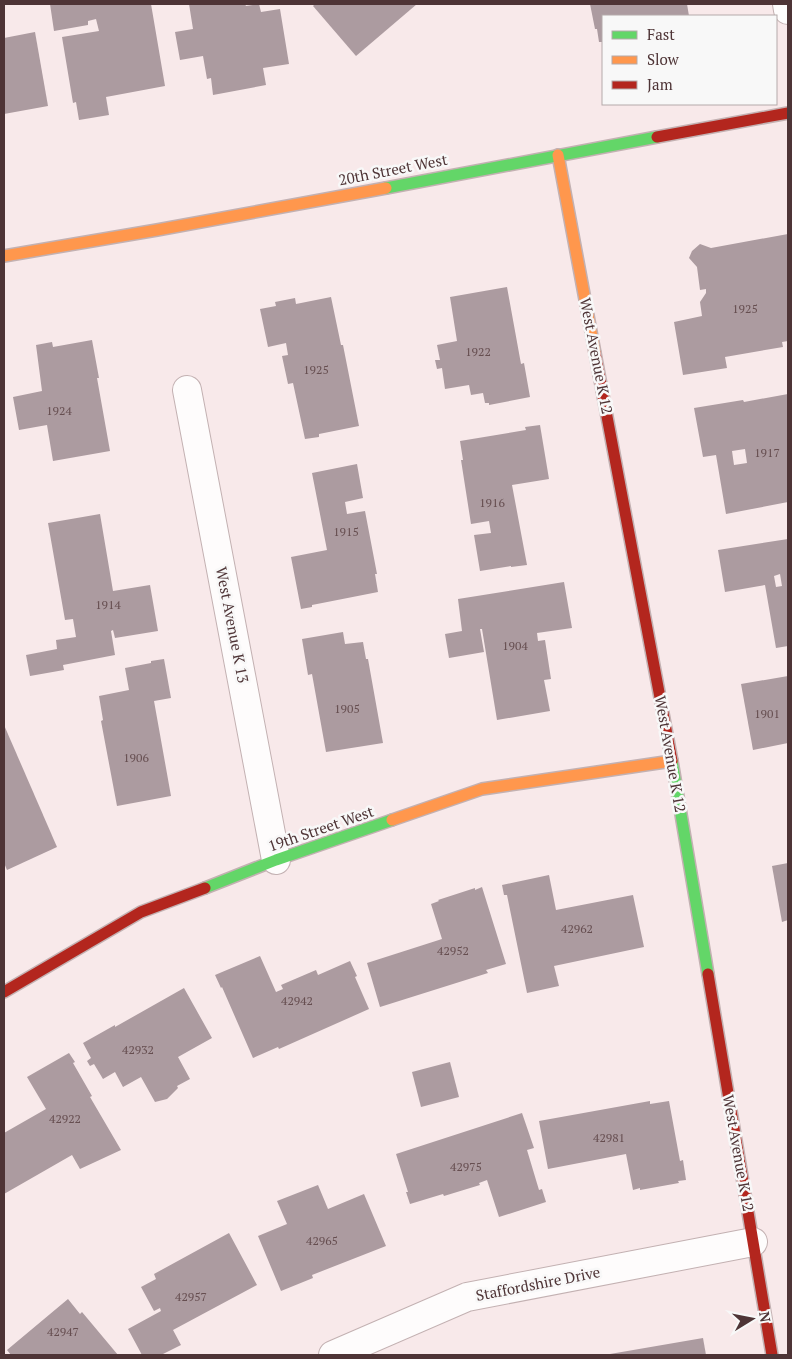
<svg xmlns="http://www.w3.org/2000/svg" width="792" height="1359" viewBox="0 0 792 1359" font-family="'PT Serif',serif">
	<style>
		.building { fill: #ac9ba0; fill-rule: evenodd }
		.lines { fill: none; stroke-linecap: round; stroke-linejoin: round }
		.street-casing { stroke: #c3b1b2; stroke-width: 30 }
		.fast-casing { stroke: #c3b1b2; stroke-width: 14 }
		.slow-casing { stroke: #c3b1b2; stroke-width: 14 }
		.jam-casing { stroke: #c3b1b2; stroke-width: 14 }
		.street { stroke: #fefcfc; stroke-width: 28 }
		.fast { stroke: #63d668; stroke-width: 11 }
		.slow { stroke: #ff974d; stroke-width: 11 }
		.jam { stroke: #b3261e; stroke-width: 11 }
		.labels { text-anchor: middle; stroke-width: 5; stroke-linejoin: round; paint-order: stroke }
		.number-label { font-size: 12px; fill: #664e50 }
		.street-label { font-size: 15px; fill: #4e3436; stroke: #f8f8f8 }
	</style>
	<rect width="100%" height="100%" fill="#f8e9ea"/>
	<g class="building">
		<polygon points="50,4 151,4 165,86 106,97 109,115 79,120 76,102 73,103 62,37 99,31 96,19 88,21 88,25 54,31"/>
		<polygon points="189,4 245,4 246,6 259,4 261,12 280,9 289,64 263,68 266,85 213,95 211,78 207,79 203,56 180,60 175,32 193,29"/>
		<polygon points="315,4 417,4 356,56 313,6"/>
		<polygon points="590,4 687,4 689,16 603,16 603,42 599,42 597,29 595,29"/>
		<polygon points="35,32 48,106 4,114 4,38"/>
		<polygon points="788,234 788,341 782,342 783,347 725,357 727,368 683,375 674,322 702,316 700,302 706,293 706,289 700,290 697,267 689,258 692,251 700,244 711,248"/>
		<polygon points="507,287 521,364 524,363 530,397 489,405 489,403 485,403 483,393 471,395 469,385 445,389 442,368 437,369 435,360 440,360 437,345 457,341 450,297"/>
		<polygon points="331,297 341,345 343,345 359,426 319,434 319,437 305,439 293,383 288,384 282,356 288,355 286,343 268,347 260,309 276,306 275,302 295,298 296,304"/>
		<polygon points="92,340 99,378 97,378 110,451 53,461 47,425 19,430 13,397 42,391 36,345 52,342 53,347"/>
		<path d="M788,394V502L726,514L716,455L703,457L694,408L743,400L744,402ZM745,449L747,463L734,465L732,451Z"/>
		<polygon points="540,425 549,479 512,485 527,565 511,567 511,566 480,571 474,535 491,533 489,521 471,524 461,460 463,460 460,441 526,430 525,427"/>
		<polygon points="357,464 363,498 345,502 347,514 365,511 377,574 375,574 378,592 312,605 312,607 301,609 291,557 327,550 312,473"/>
		<polygon points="100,514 113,591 150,585 158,631 115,638 113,630 111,631 115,655 63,665 64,670 30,676 26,655 57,649 56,640 76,637 73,619 65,620 48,523"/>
		<path d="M788,539V646L776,648L765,585L725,592L718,550ZM780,574L782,586L776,587L774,576Z"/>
		<polygon points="564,582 572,628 537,633 538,641 545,640 551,679 544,680 550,711 497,720 482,629 480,629 484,652 449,658 445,634 462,631 458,599"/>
		<polygon points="343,632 345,644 363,642 366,659 368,659 383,743 326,752 312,674 308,675 302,639"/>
		<polygon points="164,659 171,698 154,701 171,796 117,806 101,721 103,720 99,696 129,690 125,668 151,663 151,661"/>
		<polygon points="788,676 788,743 753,750 741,684"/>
		<polygon points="4,725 57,847 7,870 4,863"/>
		<polygon points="788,863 788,920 782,922 772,866"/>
		<polygon points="549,875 556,910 633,895 644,947 554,966 559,986 527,993 507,895 504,895 502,885"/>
		<polygon points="482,887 506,964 486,970 488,973 380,1007 367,963 442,939 431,904 439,901 438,900 475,888 475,890"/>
		<polygon points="260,956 276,992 283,989 281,985 316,970 318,975 350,961 357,976 355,977 369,1009 279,1049 278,1047 253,1058 222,987 221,988 215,975"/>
		<polygon points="184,988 212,1038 178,1057 190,1079 177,1086 178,1088 167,1099 155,1102 141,1077 123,1087 115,1072 103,1079 94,1064 90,1066 87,1061 91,1058 83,1043 115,1025 115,1027"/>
		<polygon points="69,1053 75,1062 73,1063 92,1096 90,1097 121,1150 80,1169 72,1155 4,1194 4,1133 46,1109 27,1077"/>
		<polygon points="450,1062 459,1097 421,1107 412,1072"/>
		<polygon points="650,1101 650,1104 669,1101 680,1161 683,1160 686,1180 678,1181 679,1183 640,1190 640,1188 633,1190 626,1154 548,1169 539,1121"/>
		<polygon points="522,1113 534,1148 527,1150 539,1190 542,1189 546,1202 499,1217 487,1180 479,1183 480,1185 444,1196 443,1194 410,1204 406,1192 408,1192 396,1154"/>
		<polygon points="318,1185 328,1209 364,1194 386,1246 312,1275 313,1278 281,1291 258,1236 287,1224 277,1201"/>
		<polygon points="229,1233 257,1285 173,1330 181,1345 161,1355 142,1355 128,1329 161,1311 160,1308 154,1311 141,1287 156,1279 154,1274"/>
		<polygon points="68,1299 80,1314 82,1312 118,1355 11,1355 7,1350"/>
		<polygon points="703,1338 706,1355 610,1355 610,1354"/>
	</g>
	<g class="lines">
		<defs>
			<g id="street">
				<polyline points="787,4 788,10"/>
				<polyline points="187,390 276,860"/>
				<polyline points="333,1355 467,1297 753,1242"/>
			</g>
			<g id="fast">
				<polyline points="386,188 657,137"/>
				<polyline points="672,761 708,974"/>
				<polyline points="205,888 276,860 392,820"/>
			</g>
			<g id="slow">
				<polyline points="558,155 595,353"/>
				<polyline points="4,256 157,230 386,188"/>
				<polyline points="392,820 482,789 672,761"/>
			</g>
			<g id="jam">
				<polyline points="657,137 788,113"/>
				<polyline points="595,353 672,761"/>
				<polyline points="708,974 772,1355"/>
				<polyline points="4,992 141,912 205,888"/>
			</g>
		</defs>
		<use href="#street" class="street-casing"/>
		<use href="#fast" class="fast-casing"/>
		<use href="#slow" class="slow-casing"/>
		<use href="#jam" class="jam-casing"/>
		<use href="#street" class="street"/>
		<use href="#fast" class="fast"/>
		<use href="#slow" class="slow"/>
		<use href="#jam" class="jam"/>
	</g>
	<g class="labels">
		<g class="number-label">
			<text x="745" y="313">1925</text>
			<text x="478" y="356">1922</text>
			<text x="316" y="374">1925</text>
			<text x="59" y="415">1924</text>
			<text x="767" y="457">1917</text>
			<text x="492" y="507">1916</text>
			<text x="346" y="536">1915</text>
			<text x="108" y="609">1914</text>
			<text x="515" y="650">1904</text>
			<text x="347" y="713">1905</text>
			<text x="767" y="718">1901</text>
			<text x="136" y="762">1906</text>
			<text x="577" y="933">42962</text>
			<text x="453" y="955">42952</text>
			<text x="297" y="1005">42942</text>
			<text x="138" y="1054">42932</text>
			<text x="65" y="1123">42922</text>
			<text x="609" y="1142">42981</text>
			<text x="466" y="1171">42975</text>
			<text x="322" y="1245">42965</text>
			<text x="191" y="1301">42957</text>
			<text x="63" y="1336">42947</text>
		</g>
		<g class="street-label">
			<text transform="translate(393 170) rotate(-11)" y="5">20th Street West</text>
			<text transform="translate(596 356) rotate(79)" y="5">West Avenue K 12</text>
			<text transform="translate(232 625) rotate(79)" y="5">West Avenue K 13</text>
			<text transform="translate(670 754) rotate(80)" y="5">West Avenue K 12</text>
			<text transform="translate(321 829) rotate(-19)" y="5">19th Street West</text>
			<text transform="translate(738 1153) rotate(80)" y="5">West Avenue K 12</text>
			<text transform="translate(538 1284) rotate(-11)" y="5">Staffordshire Drive</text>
		</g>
	</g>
	<rect width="792" height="1359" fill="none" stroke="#4e3436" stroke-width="10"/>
	<rect x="602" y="15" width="175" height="90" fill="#f8f8f8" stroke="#b4aaaa"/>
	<rect x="612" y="31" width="25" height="8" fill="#63d668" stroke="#b4aaaa"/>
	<text x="647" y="40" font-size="15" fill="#4e3436">Fast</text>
	<rect x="612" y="56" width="25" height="8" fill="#ff974d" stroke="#b4aaaa"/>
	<text x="647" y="65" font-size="15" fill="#4e3436">Slow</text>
	<rect x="612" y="81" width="25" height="8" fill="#b3261e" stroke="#b4aaaa"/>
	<text x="647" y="90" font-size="15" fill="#4e3436">Jam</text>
	<g transform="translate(752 1319) rotate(80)" stroke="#f8f8f8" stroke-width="4" paint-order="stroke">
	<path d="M0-4L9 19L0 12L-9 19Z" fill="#4e3436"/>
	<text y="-8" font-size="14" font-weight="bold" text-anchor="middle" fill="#4e3436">N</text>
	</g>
</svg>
